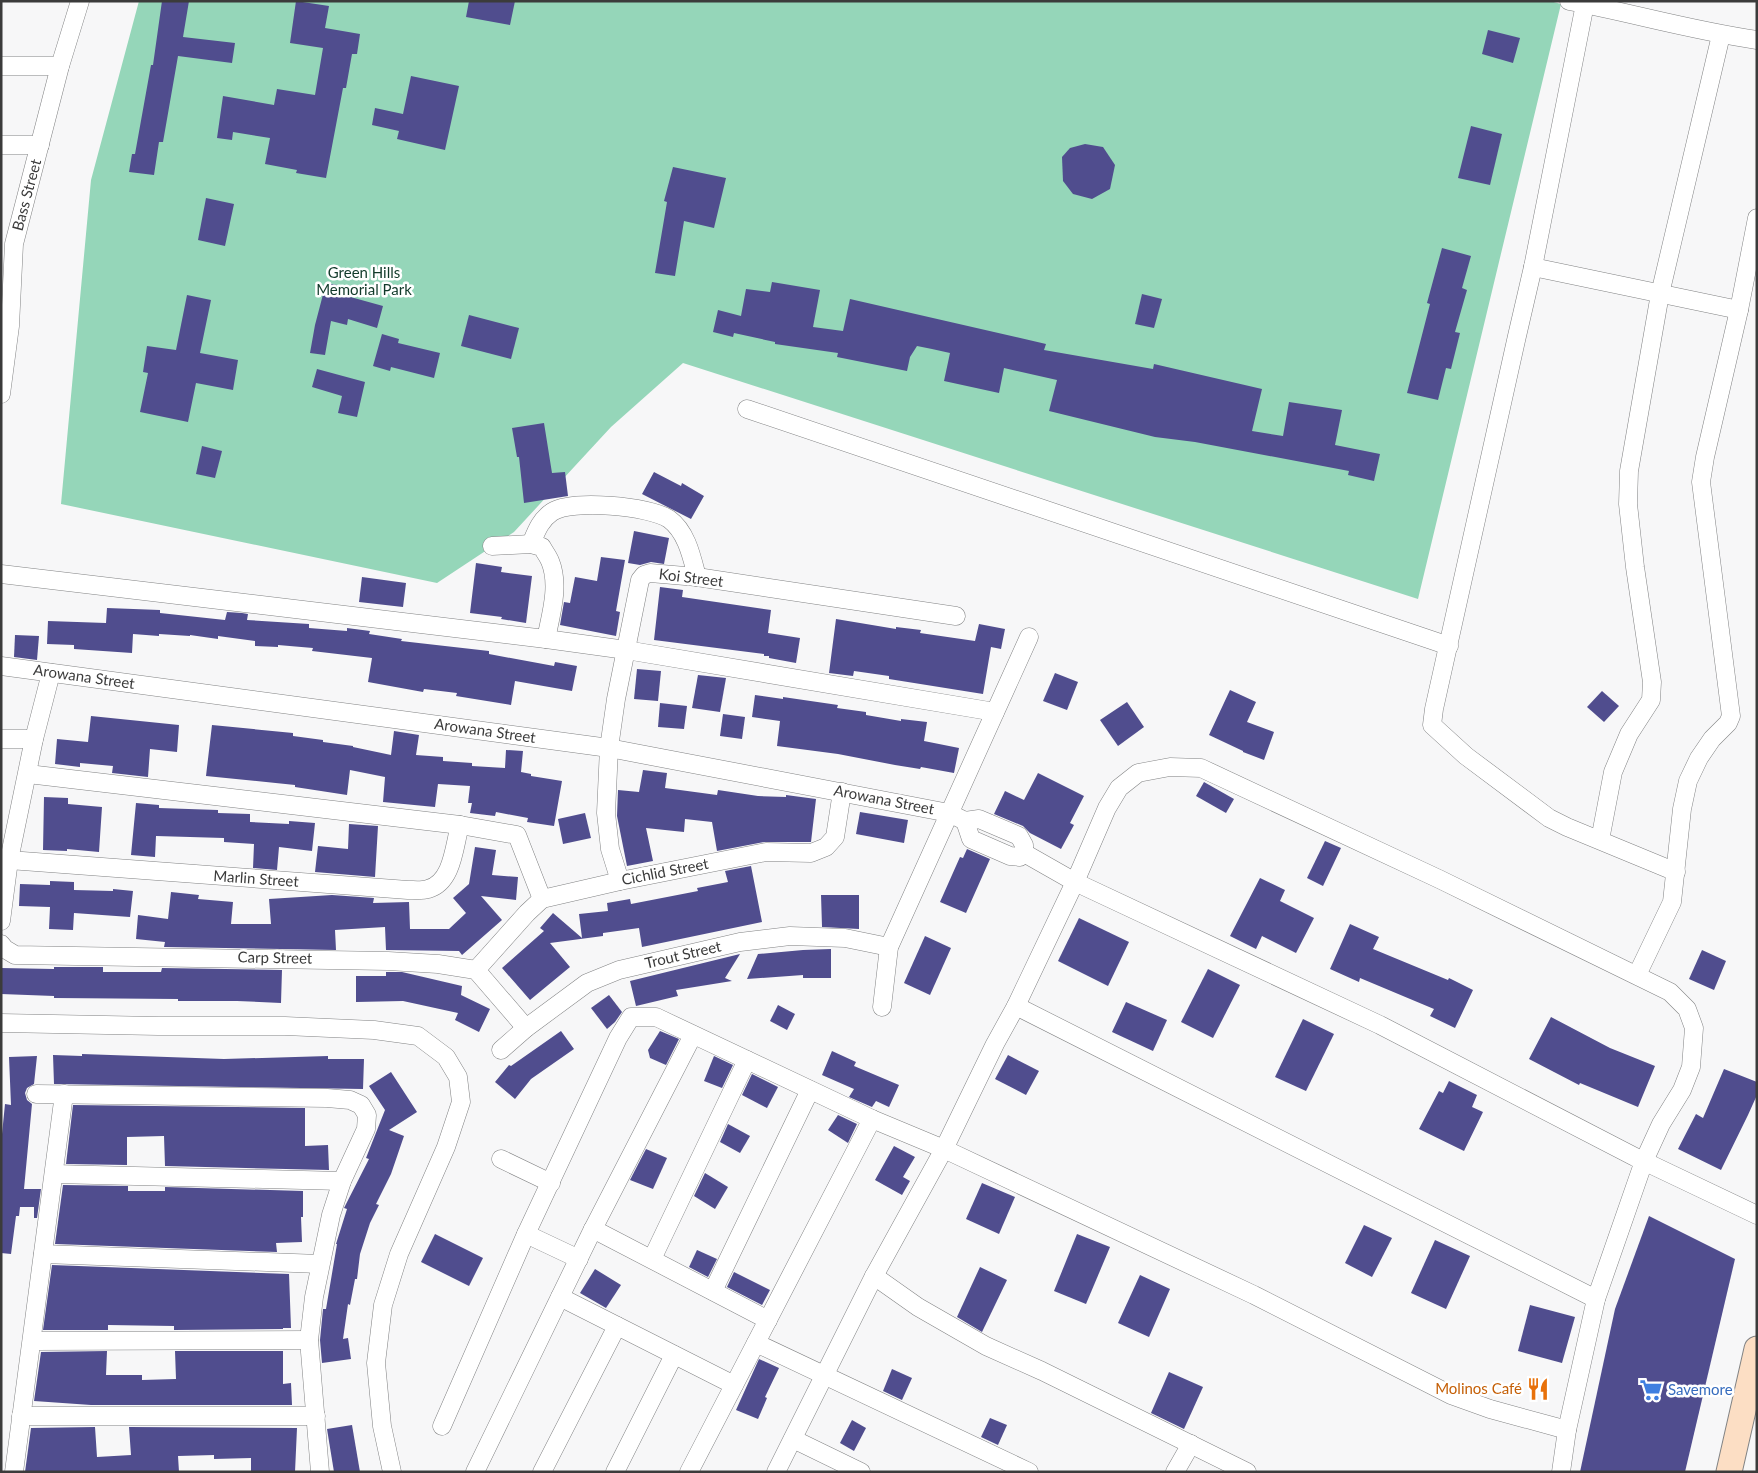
<svg xmlns="http://www.w3.org/2000/svg" width="1758" height="1473" viewBox="0 0 1758 1473" font-family="Lato,sans-serif">
	<style>
		.green { fill: #95d6b9 }
		.building { fill: #504d8e }
		.lines { fill: none; stroke-linecap: round; stroke-linejoin: round }
		.street-casing { stroke: #828384; stroke-width: 19 }
		.secondary-casing { stroke: #828384; stroke-width: 27 }
		.street { stroke: #fff; stroke-width: 18 }
		.secondary { stroke: #fcdec4; stroke-width: 25 }
		.labels { text-anchor: middle; stroke-width: 5; stroke-linejoin: round; paint-order: stroke }
		.street-label { font-size: 15px; fill: #3b3b3b; stroke: #fff }
		.park-label { font-size: 15px; fill: #113a2a; stroke: #fff }
		.food-label { font-size: 15px; fill: #c56008; stroke: #fff; text-anchor: end }
		.shop-label { font-size: 15px; fill: #366cbe; stroke: #fff; text-anchor: start }
	</style>
	<rect width="100%" height="100%" fill="#f7f7f8"/>
	<polygon class="green" points="139,1 1550,1 1561,4 1418,599 683,363 611,427 514,532 437,583 61,504 91,180"/>
	<g class="building">
		<polygon points="162,1 189,1 183,37 235,43 232,63 178,56 163,142 159,142 154,175 129,172 132,154 135,154 151,65 153,65"/>
		<polygon points="296,1 329,6 325,28 360,34 357,54 352,54 346,88 343,88 326,178 296,173 297,170 265,164 270,138 233,132 232,140 217,138 223,96 274,105 277,89 315,95 323,48 290,43"/>
		<polygon points="469,1 515,1 510,25 466,17"/>
		<polygon points="1488,30 1520,38 1513,63 1482,54"/>
		<polygon points="411,76 459,86 445,150 397,139 399,131 372,125 375,108 403,114"/>
		<polygon points="1471,126 1502,134 1490,185 1458,178"/>
		<polygon points="1085,144 1103,147 1115,165 1110,189 1092,199 1073,194 1063,181 1062,157 1070,148"/>
		<polygon points="673,167 726,178 714,228 684,221 675,276 655,273 667,202 664,201"/>
		<polygon points="206,198 234,204 225,246 198,240"/>
		<polygon points="1442,248 1471,256 1462,288 1467,290 1455,332 1460,333 1451,369 1446,368 1438,400 1407,393 1430,304 1427,303"/>
		<polygon points="772,282 820,290 813,327 843,331 850,299 1046,344 1044,350 1153,369 1154,364 1262,389 1252,431 1283,436 1289,402 1342,410 1335,445 1380,454 1374,481 1348,475 1349,471 1195,442 1155,437 1049,411 1057,380 1004,368 999,393 944,381 950,353 932,349 917,346 910,357 907,371 837,357 838,353 775,344 775,342 734,333 733,337 713,332 718,310 741,316 746,289 770,292"/>
		<polygon points="326,283 337,285 336,293 383,306 377,328 348,319 347,325 331,321 325,355 310,353 315,325"/>
		<polygon points="1142,294 1162,299 1154,328 1135,324"/>
		<polygon points="187,295 211,300 200,353 238,360 233,390 196,383 188,422 140,412 148,373 143,372 147,346 176,350"/>
		<polygon points="469,315 519,328 511,359 461,346"/>
		<polygon points="382,334 399,339 398,343 440,353 434,378 391,367 390,371 373,366"/>
		<polygon points="317,369 365,382 357,417 338,413 342,396 312,387"/>
		<polygon points="544,423 552,473 565,472 568,496 524,503 519,457 517,457 512,428"/>
		<polygon points="202,446 222,451 215,478 196,474"/>
		<polygon points="654,472 681,486 682,483 704,496 691,519 642,494"/>
		<polygon points="634,531 669,538 664,564 651,562 640,565 628,563"/>
		<polygon points="601,557 625,560 616,611 620,612 616,636 560,625 564,602 570,603 575,577 597,581"/>
		<polygon points="476,563 502,567 501,572 532,576 526,623 501,619 502,617 470,613"/>
		<polygon points="362,577 406,583 403,607 359,602"/>
		<polygon points="660,587 683,590 682,597 771,610 768,633 800,638 796,663 769,658 769,656 764,656 764,654 654,640"/>
		<polygon points="107,608 160,610 160,613 225,620 227,612 242,613 248,614 247,620 309,624 309,628 347,631 347,628 370,631 369,634 402,639 401,641 489,651 489,654 554,666 555,662 577,666 572,691 515,681 511,705 456,696 457,693 424,689 423,692 368,682 372,658 312,651 313,648 278,645 278,647 255,646 255,641 218,636 218,639 190,635 190,636 159,634 159,636 133,634 132,653 74,649 74,645 47,644 48,621 106,623"/>
		<polygon points="836,619 896,629 896,627 921,630 920,633 975,641 979,624 1005,629 1001,649 991,647 983,694 889,679 889,676 854,671 853,676 829,673"/>
		<polygon points="15,635 39,636 37,660 14,657"/>
		<polygon points="637,669 661,671 658,701 634,699"/>
		<polygon points="1055,673 1078,682 1067,710 1043,701"/>
		<polygon points="698,675 726,678 720,712 692,708"/>
		<polygon points="1230,690 1256,702 1247,722 1274,732 1264,760 1243,752 1243,751 1209,735"/>
		<polygon points="1602,691 1619,706 1604,722 1587,707"/>
		<polygon points="755,695 783,699 783,697 838,705 837,708 866,712 866,715 901,721 901,719 927,722 924,741 959,748 954,773 921,767 920,769 895,765 838,754 777,746 780,721 752,717"/>
		<polygon points="1127,702 1144,727 1118,746 1100,720"/>
		<polygon points="660,703 687,706 684,729 658,727"/>
		<polygon points="723,714 745,717 742,739 720,736"/>
		<polygon points="91,716 179,725 177,752 150,749 148,777 112,773 113,766 80,763 80,767 55,764 57,739 88,742"/>
		<polygon points="212,725 293,733 293,736 323,740 323,742 353,746 353,747 391,755 394,731 419,735 416,755 443,757 443,761 472,763 472,766 505,768 506,750 523,751 521,772 531,774 531,776 562,781 554,826 527,822 528,818 496,812 495,816 470,813 472,803 468,803 470,786 438,784 435,807 383,802 385,777 350,770 347,795 295,787 295,785 206,776"/>
		<polygon points="643,770 667,773 665,788 717,795 718,790 758,796 786,797 786,795 816,799 811,842 764,842 717,851 712,822 685,819 684,832 646,828 653,861 627,866 617,816 618,790 639,792"/>
		<polygon points="1038,773 1084,796 1070,823 1074,825 1061,849 1030,833 1023,826 994,814 1005,791 1024,800"/>
		<polygon points="1204,782 1234,799 1226,813 1196,796"/>
		<polygon points="44,797 68,798 68,804 102,807 99,852 67,849 67,851 43,850"/>
		<polygon points="136,803 159,805 159,808 218,810 218,813 250,814 250,822 289,824 289,821 315,823 312,851 279,847 277,870 253,868 254,844 224,842 224,838 156,836 155,857 131,855"/>
		<polygon points="860,812 908,820 904,843 856,834"/>
		<polygon points="585,813 591,838 563,844 558,819"/>
		<polygon points="349,824 378,826 375,877 315,872 318,846 348,849"/>
		<polygon points="1325,841 1341,848 1323,886 1307,878"/>
		<polygon points="475,847 496,850 492,875 518,877 516,900 481,896 502,920 462,955 459,951 386,950 385,927 335,930 336,950 164,947 165,942 136,939 138,915 168,919 171,892 199,895 198,899 233,902 231,924 271,924 269,899 332,895 374,898 373,903 409,902 410,929 449,929 466,913 453,898 469,884"/>
		<polygon points="967,849 990,859 966,913 940,902 960,857 963,858"/>
		<polygon points="751,866 762,922 642,947 639,928 603,933 603,936 550,943 570,967 530,1000 502,968 544,931 540,928 553,913 582,938 579,914 608,911 607,903 630,899 631,904 698,891 697,888 728,882 725,871"/>
		<polygon points="1260,878 1285,890 1280,901 1314,918 1296,953 1262,936 1256,949 1230,936"/>
		<polygon points="50,881 74,882 74,890 113,891 113,889 133,891 130,917 74,913 73,930 49,929 50,907 19,906 20,884 50,885"/>
		<polygon points="821,895 859,895 859,929 822,927"/>
		<polygon points="1079,918 1129,942 1108,986 1058,961"/>
		<polygon points="1350,924 1379,937 1373,949 1448,980 1449,978 1473,990 1455,1028 1430,1016 1434,1009 1360,978 1359,982 1330,969"/>
		<polygon points="925,936 951,948 930,995 904,983"/>
		<polygon points="831,949 831,978 803,978 803,975 747,979 758,954 803,950"/>
		<polygon points="1702,950 1726,961 1714,990 1689,979"/>
		<polygon points="740,954 725,978 732,981 676,990 678,996 636,1006 630,981"/>
		<polygon points="54,967 103,967 103,972 161,972 162,968 282,970 281,1003 237,1001 178,1001 178,999 54,998 54,996 1,994 1,968 54,969"/>
		<polygon points="1208,969 1240,985 1213,1038 1181,1022"/>
		<polygon points="386,972 402,972 462,986 461,995 490,1009 479,1032 455,1020 458,1013 403,1001 356,1002 356,976 386,976"/>
		<polygon points="609,995 622,1012 615,1022 607,1029 591,1008"/>
		<polygon points="1126,1002 1167,1020 1153,1051 1112,1032"/>
		<polygon points="778,1005 795,1014 787,1030 770,1021"/>
		<polygon points="1551,1017 1610,1048 1655,1066 1638,1107 1580,1083 1579,1085 1529,1059"/>
		<polygon points="1303,1019 1334,1034 1306,1091 1275,1077"/>
		<polygon points="561,1031 574,1049 531,1079 515,1099 495,1082 509,1065 511,1066"/>
		<polygon points="660,1031 679,1039 666,1065 650,1058 648,1050"/>
		<polygon points="832,1051 856,1062 854,1066 899,1085 889,1107 876,1101 872,1107 849,1097 854,1089 822,1075"/>
		<polygon points="82,1054 224,1059 328,1056 328,1059 364,1059 363,1089 54,1084 53,1055 82,1056"/>
		<polygon points="1008,1055 1039,1071 1026,1095 995,1079"/>
		<polygon points="37,1056 34,1084 27,1088 25,1093 27,1100 32,1104 24,1189 41,1189 37,1218 34,1218 34,1207 20,1207 19,1216 16,1216 11,1254 1,1253 1,1144 5,1104 11,1105 9,1057"/>
		<polygon points="714,1056 733,1065 722,1088 704,1081"/>
		<polygon points="1724,1069 1757,1082 1757,1095 1748,1115 1721,1170 1678,1149 1696,1114 1703,1118"/>
		<polygon points="391,1072 417,1112 389,1130 404,1136 391,1174 376,1204 379,1205 370,1223 360,1254 357,1279 355,1279 350,1305 348,1304 343,1339 348,1338 351,1359 322,1363 320,1340 323,1309 326,1309 337,1244 336,1244 347,1209 344,1208 369,1159 366,1158 385,1110 369,1086"/>
		<polygon points="752,1074 778,1087 767,1108 742,1095"/>
		<polygon points="1449,1081 1477,1095 1472,1107 1483,1112 1464,1151 1419,1129 1439,1091 1443,1093"/>
		<polygon points="73,1105 305,1108 305,1146 328,1145 329,1170 165,1166 164,1136 127,1137 127,1165 66,1164"/>
		<polygon points="838,1115 857,1124 848,1143 828,1130"/>
		<polygon points="728,1124 750,1136 740,1153 720,1142"/>
		<polygon points="894,1146 915,1157 903,1177 910,1181 902,1195 875,1180"/>
		<polygon points="646,1149 667,1158 653,1189 630,1180"/>
		<polygon points="705,1173 728,1187 715,1209 694,1196"/>
		<polygon points="982,1183 1015,1197 999,1234 966,1219"/>
		<polygon points="63,1185 128,1186 128,1191 165,1191 165,1187 303,1191 303,1217 301,1217 302,1242 276,1243 277,1252 55,1244"/>
		<polygon points="1649,1216 1735,1259 1685,1472 1580,1472 1615,1309"/>
		<polygon points="1364,1225 1392,1238 1372,1277 1345,1263"/>
		<polygon points="435,1234 483,1258 469,1286 421,1262"/>
		<polygon points="1077,1234 1110,1247 1086,1304 1054,1291"/>
		<polygon points="1435,1240 1470,1256 1446,1309 1411,1293"/>
		<polygon points="697,1250 717,1259 708,1277 689,1267"/>
		<polygon points="52,1265 289,1274 291,1328 283,1328 283,1329 174,1330 174,1326 108,1325 108,1330 43,1330"/>
		<polygon points="980,1267 1007,1280 982,1332 957,1317"/>
		<polygon points="595,1269 621,1285 606,1308 580,1293"/>
		<polygon points="734,1272 770,1290 762,1305 727,1287"/>
		<polygon points="1140,1275 1170,1289 1149,1337 1118,1323"/>
		<polygon points="1530,1305 1575,1317 1562,1363 1518,1351"/>
		<polygon points="107,1351 106,1375 142,1375 142,1380 176,1379 175,1351 283,1351 283,1384 291,1383 292,1405 91,1405 34,1401 41,1352"/>
		<polygon points="759,1359 779,1368 765,1397 767,1398 758,1419 736,1410"/>
		<polygon points="892,1369 912,1378 902,1400 883,1391"/>
		<polygon points="1169,1372 1203,1387 1184,1429 1151,1413"/>
		<polygon points="990,1418 1007,1425 998,1445 981,1437"/>
		<polygon points="852,1420 866,1428 854,1451 840,1443"/>
		<polygon points="352,1425 360,1472 334,1472 327,1429"/>
		<polygon points="95,1427 97,1457 131,1455 129,1427 297,1428 295,1472 251,1472 251,1458 214,1459 214,1455 178,1456 179,1472 25,1472 31,1428"/>
	</g>
	<g class="lines">
		<defs>
			<g id="street">
				<path d="M1569,1C1632,13 1693,31 1757,40"/>
				<polyline points="1585,4 1533,267 1517,336 1434,709 1432,725 1466,756 1549,818 1567,827 1676,872"/>
				<polyline points="1,66 60,66"/>
				<polyline points="1,145 40,145"/>
				<polyline points="1533,267 1739,310"/>
				<polyline points="1,394 10,326 14,244 60,66 80,1"/>
				<polyline points="747,409 1449,646"/>
				<path d="M531,544C536,532 540,520 552,512C572,499 649,506 669,519C687,532 692,558 697,577"/>
				<path d="M492,546L531,544L542,547C544,551 548,556 550,561C560,585 551,614 546,639"/>
				<polyline points="1,574 546,639 626,650 995,712"/>
				<polyline points="1,666 609,748 949,813 965,821"/>
				<polyline points="1,739 34,739"/>
				<polyline points="28,774 460,825 517,835 542,899"/>
				<polyline points="965,821 971,839 1010,856 1020,857 1024,853"/>
				<polyline points="965,821 979,819 1019,836 1024,845 1024,853"/>
				<polyline points="1600,840 1613,772 1629,734 1651,700 1652,682 1635,567 1628,504 1629,471 1660,294 1721,35"/>
				<polyline points="1024,853 1075,882 1380,1025 1635,1157 1757,1215"/>
				<path d="M9,860L408,890C414,890 422,891 428,889C453,882 454,846 460,825"/>
				<polyline points="620,881 610,849 606,813 609,748 616,699 640,580 644,575 650,573 697,577 956,616"/>
				<polyline points="1,921 9,860 34,739 51,673"/>
				<polyline points="1,944 5,949 15,955 388,961 438,964 476,970 526,1028"/>
				<polyline points="476,970 527,913 542,899 620,881 766,852 811,853 826,847 835,837 842,792"/>
				<polyline points="1637,975 1672,902 1682,809 1688,781 1699,758 1712,739 1728,723 1731,716 1701,482 1705,457 1739,310 1757,218"/>
				<polyline points="1016,1006 1596,1299"/>
				<polyline points="882,1007 889,947 1029,637"/>
				<polyline points="1,1023 158,1026 285,1026 374,1030 418,1036 446,1057 458,1077 461,1102 446,1147 399,1254 383,1305 376,1363 382,1426 392,1472"/>
				<polyline points="501,1050 526,1028 587,983 619,970 740,942 790,936 845,938 889,947"/>
				<polyline points="36,1094 327,1098 350,1100 361,1105 367,1115 366,1129 342,1181 331,1215 314,1297 309,1340 320,1472"/>
				<polyline points="501,1159 551,1183"/>
				<polyline points="54,1174 342,1181"/>
				<polyline points="593,1229 768,1320"/>
				<polyline points="526,1234 579,1259"/>
				<polyline points="43,1254 320,1264"/>
				<polyline points="652,1259 747,1060"/>
				<polyline points="874,1276 918,1307 986,1346 1042,1371 1247,1472"/>
				<polyline points="713,1291 810,1090"/>
				<polyline points="560,1297 734,1385"/>
				<polyline points="32,1341 309,1340"/>
				<polyline points="756,1343 1029,1472"/>
				<polyline points="21,1416 316,1416"/>
				<polyline points="442,1426 526,1234 618,1038 631,1017 656,1017 872,1119 944,1149 1254,1295 1451,1395 1490,1409 1567,1430"/>
				<polyline points="793,1439 861,1472"/>
				<polyline points="14,1472 64,1094"/>
				<polyline points="475,1472 593,1229 693,1035"/>
				<polyline points="542,1472 617,1326"/>
				<polyline points="615,1472 674,1355"/>
				<polyline points="689,1472 872,1119"/>
				<polyline points="776,1472 874,1276 944,1149 995,1044 1016,1006 1075,882 1107,808 1119,788 1138,773 1170,767 1201,768 1439,879 1670,992 1687,1009 1694,1028 1691,1067 1682,1090 1661,1124 1644,1161 1596,1299 1567,1430 1561,1472"/>
				<polyline points="1175,1472 1191,1444"/>
			</g>
			<polyline id="secondary" points="1729,1472 1757,1349"/>
		</defs>
		<use href="#street" class="street-casing"/>
		<use href="#secondary" class="secondary-casing"/>
		<use href="#street" class="street"/>
		<use href="#secondary" class="secondary"/>
	</g>
	<defs>
		<symbol id="restaurant-bare" viewBox="-9 -9 18 18"><path d="M-5-6h1v4h1v-4h1v4h1v-4h1v5L-1.5 .5V6h-2V.5L-5-1ZM5-6V6H3V1.5H1.5Q1.5-4 5-6Z" fill="#e8710a" stroke="#fff" stroke-width="2.5" paint-order="stroke"/></symbol>
		<symbol id="supermarket-bare" viewBox="-9 -9 18 18"><path d="M-6-5.5h2.5l.6 2H6L4.5 2H-2.5L-4.4-4H-6ZM-1.5 3.2a1.3 1.3 0 1 0 .1 0ZM3 3.2a1.3 1.3 0 1 0 .1 0Z" fill="#3f7fe0" stroke="#fff" stroke-width="2.5" paint-order="stroke"/></symbol>
	</defs>
	<g fill-rule="evenodd">
		<use href="#restaurant-bare" x="1522" y="1373" width="32" height="32"/>
		<use href="#supermarket-bare" x="1635" y="1374" width="32" height="32"/>
	</g>
	<g class="labels">
		<g class="street-label">
			<text transform="translate(27 195) rotate(-75)" y="5">Bass Street</text>
			<text transform="translate(691 578) rotate(7)" y="5">Koi Street</text>
			<text transform="translate(84 677) rotate(8)" y="5">Arowana Street</text>
			<text transform="translate(485 731) rotate(8)" y="5">Arowana Street</text>
			<text transform="translate(884 800) rotate(11)" y="5">Arowana Street</text>
			<text transform="translate(665 872) rotate(-11)" y="5">Cichlid Street</text>
			<text transform="translate(256 879) rotate(4)" y="5">Marlin Street</text>
			<text transform="translate(683 955) rotate(-13)" y="5">Trout Street</text>
			<text transform="translate(275 958) rotate(1)" y="5">Carp Street</text>
		</g>
		<g class="park-label">
			<text x="364" y="278">Green Hills<tspan x="364" dy="17">Memorial Park</tspan></text>
		</g>
		<g class="food-label">
			<text x="1522" y="1394">Molinos Café</text>
		</g>
		<g class="shop-label">
			<text x="1668" y="1395">Savemore</text>
		</g>
	</g>
	<rect width="1758" height="1473" fill="none" stroke="#3b3b3b" stroke-width="5"/>
</svg>
